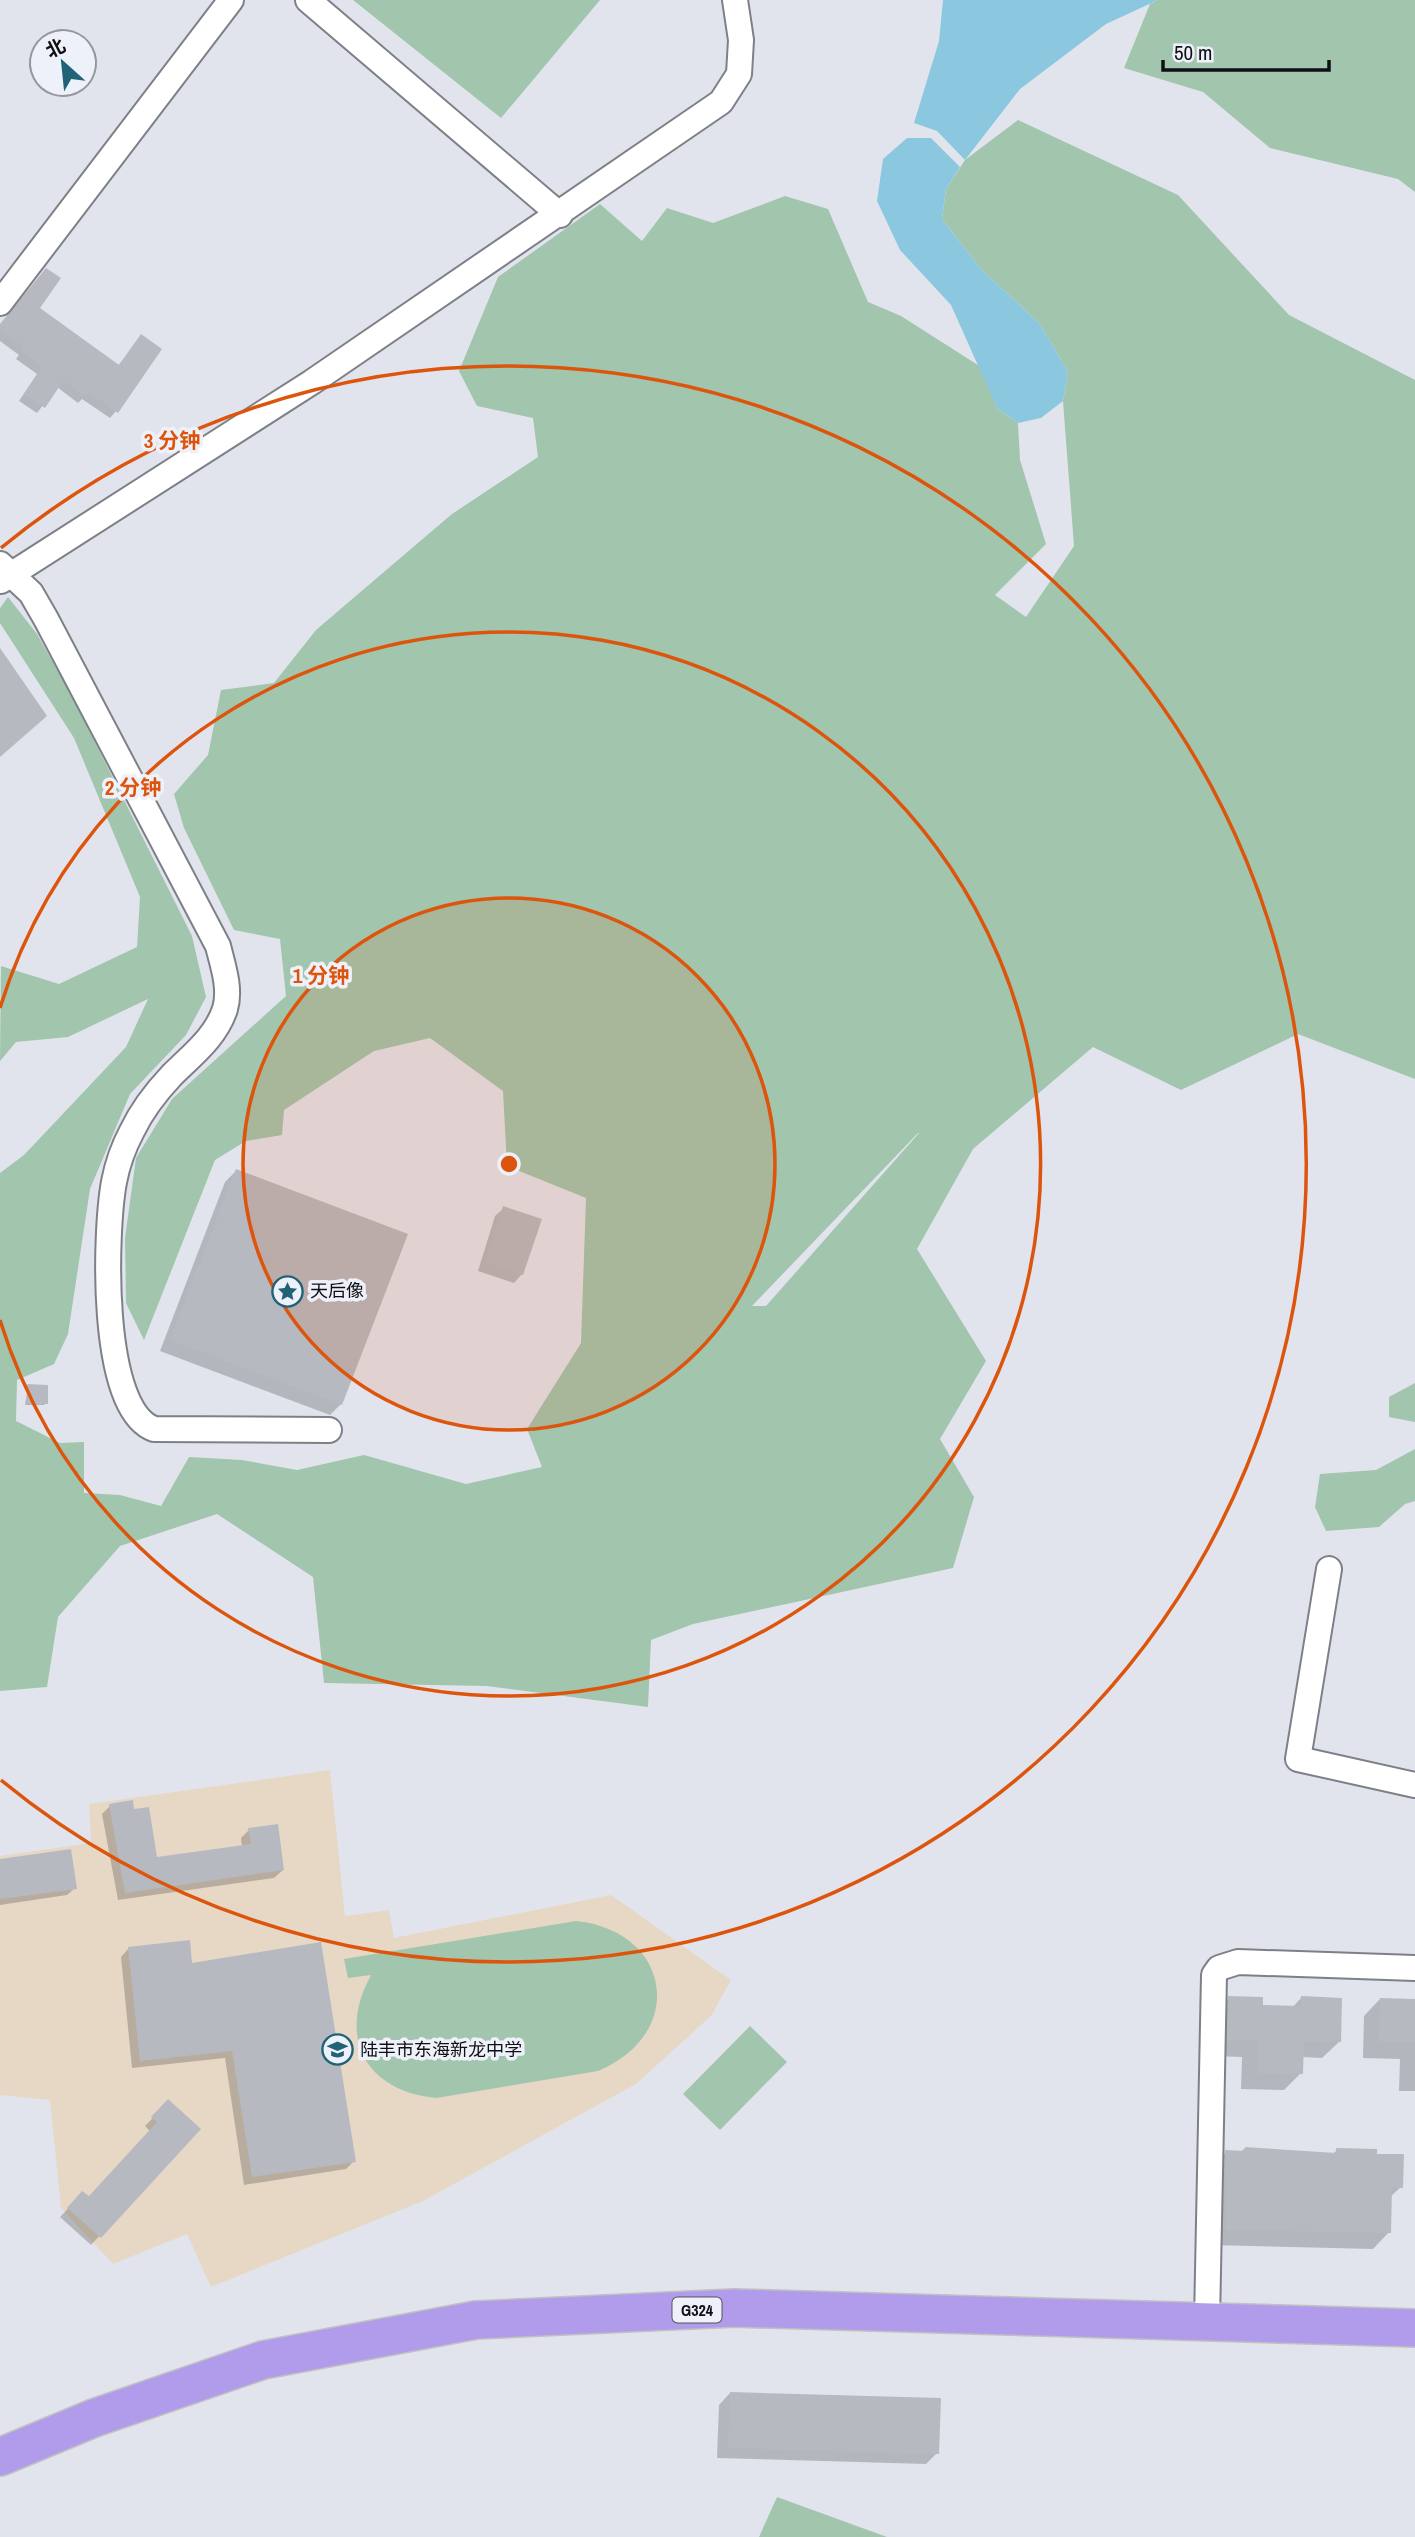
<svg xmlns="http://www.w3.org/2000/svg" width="1415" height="2537" font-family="'Archivo Narrow','Noto Sans SC',sans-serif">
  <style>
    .education { fill: #e7d8c6 }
    .green { fill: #a1c5ad; fill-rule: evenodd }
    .water { fill: #8bc8e0 }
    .shadow { fill: #0003 }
    .building { fill: #b7b9c1 }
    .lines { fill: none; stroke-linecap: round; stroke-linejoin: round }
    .minor-casing { stroke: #7e8088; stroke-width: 28 }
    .highway-casing { stroke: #c1c1c2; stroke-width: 40 }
    .minor { stroke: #fff; stroke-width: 24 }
    .highway { stroke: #b19ceb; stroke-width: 37 }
    .ring { fill: none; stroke: #dd550c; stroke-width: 3.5 }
    .labels { text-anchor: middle; stroke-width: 7; stroke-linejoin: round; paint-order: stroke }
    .shield { fill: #eff1fa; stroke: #525458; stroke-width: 2 }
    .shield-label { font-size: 16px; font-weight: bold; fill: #0f1013 }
    .poi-label { font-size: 18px; fill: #0f1013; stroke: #eff1fa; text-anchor: start }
    .centre { fill: #dd550c; stroke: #eff1fa; stroke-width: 3.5 }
    .ring-label { font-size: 21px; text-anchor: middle; font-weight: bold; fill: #dd550c; stroke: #eff1fa; stroke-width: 7; stroke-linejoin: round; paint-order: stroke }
  </style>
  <rect width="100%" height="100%" fill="#e2e4ed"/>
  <!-- education -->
  <polygon class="education" points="330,1770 345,1916 389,1910 394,1938 611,1895 731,1980 711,2016 636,2084 423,2201 211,2287 187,2234 113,2264 61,2208 50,2100 0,2095 0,1856 91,1843 89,1804"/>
  <!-- green -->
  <g class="green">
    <polygon points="353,0 600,0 501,118"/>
    <polygon points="1158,0 1415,0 1415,192 1398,179 1270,148 1203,92 1124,68 1150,4"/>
    <path d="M1018,120L1178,195L1289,315L1415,380V1079L1298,1034L1181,1090L1093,1047L973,1149L917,1249L986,1361L940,1439L974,1497L953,1568L693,1624L651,1640L648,1707L487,1686L324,1683L313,1577L217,1514L120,1546L58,1617L47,1687L0,1691V1173L24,1155L126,1047L148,999L68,1037L16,1042L0,1061L1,966L59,984L137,947L140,897L74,738L0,623V608L8,597L37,634L73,698L192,936L206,997L186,1035L130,1094L90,1189L68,1334L54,1364L17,1380L16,1421L60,1443L84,1442V1493L120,1495L161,1506L189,1457L242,1460L297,1470L364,1455L466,1484L542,1467L527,1429L581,1343L586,1198L507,1166L503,1091L430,1038L374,1051L284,1110L282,1135L246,1141L215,1160L144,1340L126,1303L125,1238L136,1158L172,1099L286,996L280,939L234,930L184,828L174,794L208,755L221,690L274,683L316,630L371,583L452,514L538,457L533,418L477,406L459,371L498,277L600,204L642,241L667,208L713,223L785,196L828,209L868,302L901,316L981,367L997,408L1018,423L1020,460L1046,544L995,595L1026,617L1074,546L1063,401L1068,372L1040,324L980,268L942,219L946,189L965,160ZM919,1133L766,1306H752L918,1133Z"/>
    <polygon points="1415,1383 1415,1422 1389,1417 1389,1397"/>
    <polygon points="1415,1449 1415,1501 1405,1504 1379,1527 1326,1531 1315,1507 1320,1474 1376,1470"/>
    <path d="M576,1921C672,1931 687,2034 598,2071L436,2098C365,2091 337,2037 371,1975L348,1978L344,1959Z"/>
    <polygon points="750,2026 787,2062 720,2130 683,2094"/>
    <polygon points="777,2497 887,2537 759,2537"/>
  </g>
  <!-- water -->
  <g class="water">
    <polygon points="943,0 1158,0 1106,24 1020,89 965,160 937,131 914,123 939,41"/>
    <polygon points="907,138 931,138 960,167 946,189 942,219 980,268 1040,324 1068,372 1063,401 1041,418 1018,423 997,408 951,305 900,250 877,201 883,159"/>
  </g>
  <!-- shadow -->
  <g class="shadow">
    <polygon points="38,309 118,366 141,336 116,411 110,418 82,399 78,403 57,387 37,413 19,401 37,374 16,359 19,355 0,341 0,326"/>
    <polygon points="236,1171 341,1404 330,1415 160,1351 225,1182"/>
    <polygon points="504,1208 522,1274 514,1283 478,1271 495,1216"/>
    <polygon points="28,1386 46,1403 44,1405 25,1405"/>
    <polygon points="110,1806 133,1811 155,1859 242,1847 241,1838 249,1830 283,1870 274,1878 118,1900 102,1814"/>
    <polygon points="0,1860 75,1888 67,1895 0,1905"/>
    <polygon points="129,1948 191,1965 354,2161 346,2169 244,2185 225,2058 132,2068 121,1957"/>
    <polygon points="1229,1998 1261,2007 1292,2008 1301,1998 1339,2042 1322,2058 1302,2057 1301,2073 1284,2090 1241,2089 1242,2057 1212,2056 1213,2014"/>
    <polygon points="1380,1999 1415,2000 1415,2091 1399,2091 1400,2059 1363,2058 1364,2016"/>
    <polygon points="168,2102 198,2129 91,2245 60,2217 83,2193 89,2199 150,2131 145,2126"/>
    <polygon points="1245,2148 1333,2154 1337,2150 1375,2155 1401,2187 1390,2197 1389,2232 1373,2249 1210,2245 1209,2169 1226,2152 1241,2152"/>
    <polygon points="730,2393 937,2453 926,2464 717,2458 719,2405"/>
  </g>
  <!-- building -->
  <g class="building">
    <polygon points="46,268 61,278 40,308 119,365 141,334 162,349 118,413 89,393 86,397 63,381 45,408 24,394 42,367 21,351 24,347 0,331 0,324"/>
    <polygon points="0,648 47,716 0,757"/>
    <polygon points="236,1169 408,1234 342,1405 170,1340"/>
    <polygon points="503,1206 542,1219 523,1275 485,1263"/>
    <polygon points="27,1384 48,1385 48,1404 27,1404"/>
    <polygon points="133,1800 134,1809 149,1807 157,1857 251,1844 248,1828 278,1824 284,1870 125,1893 109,1804"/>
    <polygon points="71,1849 77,1889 0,1899 0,1859"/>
    <polygon points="190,1940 192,1963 321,1942 356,2162 252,2177 232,2051 140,2061 128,1947"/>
    <polygon points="1228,1996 1263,1997 1263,2005 1300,2006 1301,1996 1342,1998 1341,2042 1304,2041 1303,2074 1257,2073 1258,2041 1228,2040"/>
    <polygon points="1380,1998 1415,1999 1415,2043 1379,2042"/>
    <polygon points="168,2099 201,2129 101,2238 67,2208 82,2191 89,2196 157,2122 151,2117"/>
    <polygon points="1245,2147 1336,2153 1336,2148 1377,2149 1377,2154 1404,2154 1403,2188 1392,2187 1391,2233 1226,2230 1225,2150 1245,2151"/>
    <polygon points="730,2392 941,2398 939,2454 728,2448"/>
  </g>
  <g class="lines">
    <defs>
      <g id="minor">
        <polyline points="308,0 560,215"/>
        <polyline points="0,303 231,0"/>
        <path d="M0,564L31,593L46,619L218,946C223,966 231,989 225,1009C216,1037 192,1055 172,1075C156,1092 142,1110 132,1131C124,1146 117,1166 114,1182C105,1231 99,1409 154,1429L329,1430"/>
        <polyline points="1,581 312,382 721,102 739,74 741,40 735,0"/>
        <polyline points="1329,1569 1298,1759 1415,1785"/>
        <polyline points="1207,2321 1214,1975 1219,1968 1238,1962 1415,1968"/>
      </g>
      <polyline id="highway" points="0,2457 94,2418 263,2360 476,2320 734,2308 1415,2328"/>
    </defs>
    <!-- minor casing -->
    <use href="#minor" class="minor-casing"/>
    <!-- highway casing -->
    <use href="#highway" class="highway-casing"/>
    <!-- minor -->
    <use href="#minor" class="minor"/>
    <!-- highway -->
    <use href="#highway" class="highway"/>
  </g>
  <!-- distance rings -->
  <circle cx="509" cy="1164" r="266" fill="#dd550c" fill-opacity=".12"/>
  <g class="ring">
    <circle cx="509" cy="1164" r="266"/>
    <path d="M0 1008A532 532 0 1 1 0 1320"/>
    <path d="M1 548A798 798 0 1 1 1 1780"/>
  </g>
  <!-- icons -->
  <defs>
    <symbol id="sight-ring" viewBox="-11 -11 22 22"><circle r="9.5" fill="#eff1fa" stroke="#216376" stroke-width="1.5"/><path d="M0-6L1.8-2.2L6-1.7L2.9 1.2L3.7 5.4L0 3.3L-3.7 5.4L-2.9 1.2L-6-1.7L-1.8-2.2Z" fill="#216376"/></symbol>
    <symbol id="school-ring" viewBox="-11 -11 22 22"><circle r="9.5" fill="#eff1fa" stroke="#216376" stroke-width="1.5"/><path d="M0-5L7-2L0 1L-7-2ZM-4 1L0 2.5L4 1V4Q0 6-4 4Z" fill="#216376"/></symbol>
  </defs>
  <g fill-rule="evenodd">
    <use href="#sight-ring" x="270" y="1274" width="35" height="35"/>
    <use href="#school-ring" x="320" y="2032" width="35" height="35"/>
  </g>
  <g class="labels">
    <!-- shield labels -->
    <rect class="shield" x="672.5" y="2297.5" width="49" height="25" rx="5"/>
    <g class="shield-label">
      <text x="697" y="2316">G324</text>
    </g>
    <!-- poi labels -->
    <g class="poi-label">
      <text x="310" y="1297">天后像</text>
      <text x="360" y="2056">陆丰市东海新龙中学</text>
    </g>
  </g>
  <circle cx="509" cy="1164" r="10" class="centre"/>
  <g class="ring-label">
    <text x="172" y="448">3 分钟</text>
    <text x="133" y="795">2 分钟</text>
    <text x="321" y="983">1 分钟</text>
  </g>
  <!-- north arrow -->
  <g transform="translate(63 63) rotate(333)"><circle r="33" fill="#eff1fa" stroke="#95979e" stroke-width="2"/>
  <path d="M0-5L12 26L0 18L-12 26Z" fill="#216376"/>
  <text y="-10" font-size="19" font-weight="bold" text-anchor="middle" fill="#0f1013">北</text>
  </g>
  <!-- scale -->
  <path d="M1163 60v10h166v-10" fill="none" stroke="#0f1013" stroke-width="3.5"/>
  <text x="1174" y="60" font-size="21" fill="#0f1013" stroke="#eff1fa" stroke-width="5" paint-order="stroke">50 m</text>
</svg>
